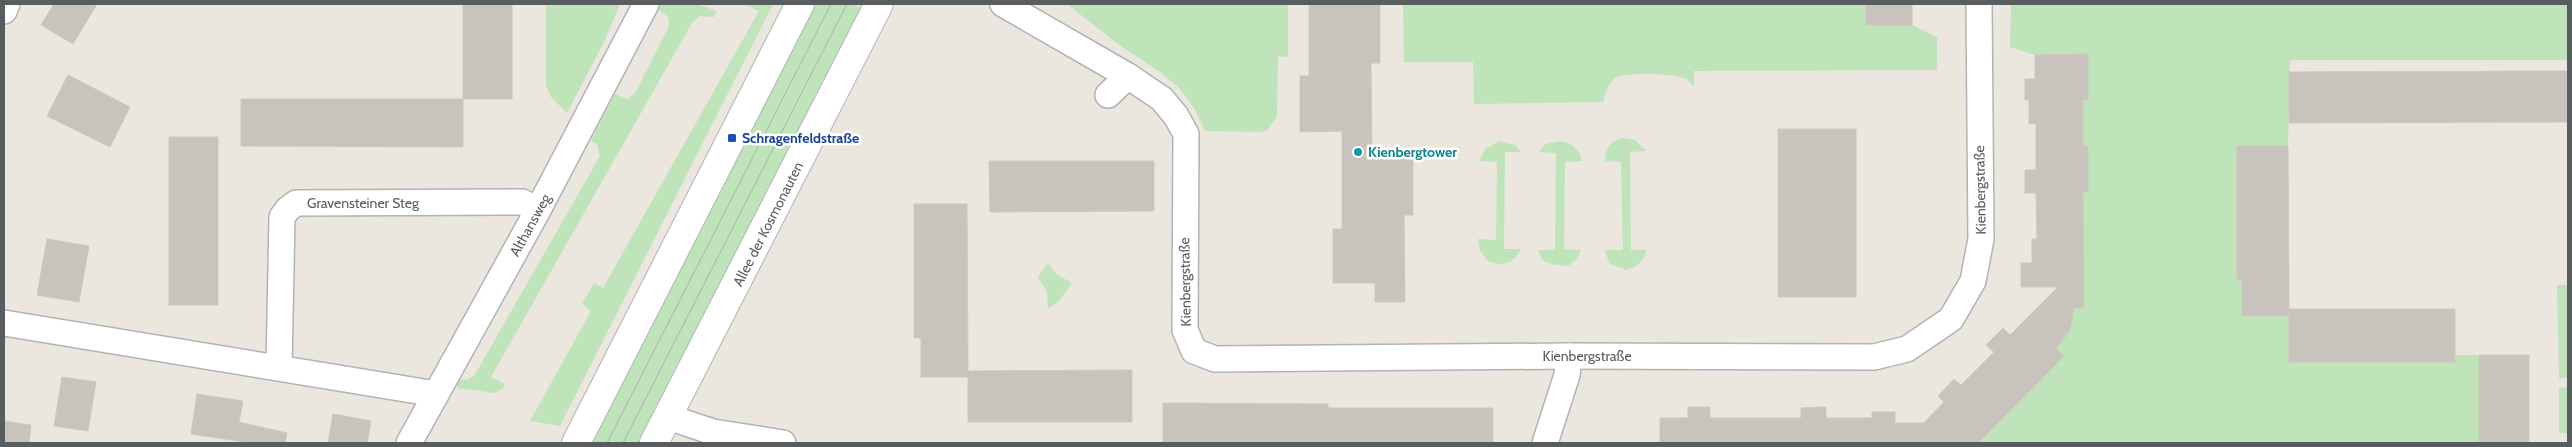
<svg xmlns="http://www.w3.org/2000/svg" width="2572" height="447" font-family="Cabin,sans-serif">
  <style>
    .green { fill: #c0e4ba }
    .building { fill: #c9c3bd; stroke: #d0c7bd }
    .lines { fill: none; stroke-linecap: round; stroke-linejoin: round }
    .minor-casing { stroke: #b0b3b7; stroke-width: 28 }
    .secondary-casing { stroke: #afb4b7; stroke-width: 30 }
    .minor { stroke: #fff; stroke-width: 25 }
    .secondary { stroke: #fff; stroke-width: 28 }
    .tram { stroke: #aeafb0; stroke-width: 1 }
    .transit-dot { fill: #1a4fb4; stroke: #fff; stroke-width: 2 }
    .culture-dot { fill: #0f9aa8; stroke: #fff; stroke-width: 2 }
    .labels { text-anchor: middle; stroke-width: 5; stroke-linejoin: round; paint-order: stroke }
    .transit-label { font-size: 14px; font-weight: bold; fill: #164399; stroke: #fff; text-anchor: start }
    .culture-label { font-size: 14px; font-weight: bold; fill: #0d838f; stroke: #fff; text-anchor: start }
    .street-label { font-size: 14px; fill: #585d60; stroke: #fff }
  </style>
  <rect width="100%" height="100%" fill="#ebe6de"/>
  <!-- green -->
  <g class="green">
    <polygon points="546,4 620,4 604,42 567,113 551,97 546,85"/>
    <polygon points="658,4 696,4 717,11 714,17 700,16 692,23 491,377 505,384 503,389 494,393 458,388 455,378 467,380 474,376 600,156 597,144 591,141 615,94 627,99 635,93 669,26 668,17 658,9"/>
    <polygon points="743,4 773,4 560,426 530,421 591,311 582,304 594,283 603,288 759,11"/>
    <polygon points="814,4 853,4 863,9 642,443 590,443"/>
    <path d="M1067,4H1288V57L1278,56L1277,117L1267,130L1260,132L1205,131C1184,80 1160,74 1118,44C1101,31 1084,17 1067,4Z"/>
    <path d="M1403,4H1866L1867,25H1912L1937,37V70L1694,71V87C1692,85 1689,81 1686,79C1675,73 1626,72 1615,78C1608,84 1605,94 1603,102L1474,104L1473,62H1404Z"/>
    <polygon points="2011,4 2568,4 2568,60 2290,60 2288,146 2237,146 2237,279 2242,279 2242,316 2289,316 2289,362 2455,362 2455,355 2479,355 2479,443 1978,443 2064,356 2056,349 2074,308 2084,308 2083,192 2088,192 2088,146 2083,146 2083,100 2087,54 2035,55 2010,47"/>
    <path d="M1622,138L1635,140L1646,151L1630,152L1631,250H1646C1644,262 1637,267 1626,270L1609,263L1605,250H1623L1621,162L1605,161C1605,148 1610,142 1622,138Z"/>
    <path d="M1499,141L1515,145L1521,152H1505L1504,249H1520V251C1512,264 1502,267 1488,261L1480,251L1478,239L1496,240L1497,162L1479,161L1485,149Z"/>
    <path d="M1560,141C1573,143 1579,149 1582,161L1565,162L1564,249L1581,250L1577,259L1568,266C1554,264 1542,266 1538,250H1555L1556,153L1539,152L1545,144Z"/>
    <polygon points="1048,263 1056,274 1072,283 1059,301 1048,309 1047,292 1038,277"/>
    <polygon points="2557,285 2568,285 2568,378 2559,378"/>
    <polygon points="2568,387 2568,433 2559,433 2559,388"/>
  </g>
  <!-- building -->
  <g class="building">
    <polygon points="54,4 97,4 73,44 41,25"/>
    <rect x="463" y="4" width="49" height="95"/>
    <polygon points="1309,4 1380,4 1380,63 1371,63 1372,158 1413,158 1413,215 1404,215 1405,302 1375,302 1375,283 1333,283 1333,229 1342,229 1342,131 1300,132 1300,76 1309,76"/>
    <rect x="1866" y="4" width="46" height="21"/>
    <polygon points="2088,54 2088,100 2083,100 2083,146 2088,146 2088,192 2083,192 2084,308 2074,308 2070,330 2056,349 2064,356 1978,443 1660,443 1660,418 1688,418 1688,407 1710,407 1710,418 1801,418 1801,408 1826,407 1826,418 1872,418 1872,412 1895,412 1895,423 1924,423 1944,402 1938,396 1954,379 1961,385 1994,352 1986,345 2003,328 2010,335 2058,287 2021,287 2021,263 2032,263 2032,239 2037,239 2036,193 2025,193 2025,170 2036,170 2036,124 2029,124 2029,100 2025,100 2025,79 2035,79 2035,55"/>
    <polygon points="2568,71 2568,122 2289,123 2289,72"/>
    <polygon points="68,75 130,107 110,147 47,116"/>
    <polygon points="241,99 463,99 463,147 241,146"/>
    <rect x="1778" y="129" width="78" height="168"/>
    <rect x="169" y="137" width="49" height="168"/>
    <polygon points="2237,146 2288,146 2289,309 2455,309 2455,362 2289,362 2289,316 2242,316 2242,279 2237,279"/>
    <polygon points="989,161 1154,161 1154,211 990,212"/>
    <polygon points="914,204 967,204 968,371 1132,370 1132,422 968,422 968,377 921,377 921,338 914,338"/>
    <polygon points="47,239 89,246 79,302 37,295"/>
    <rect x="2479" y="355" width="50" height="88"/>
    <polygon points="62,377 96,382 88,431 54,426"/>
    <polygon points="197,394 243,401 239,422 287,433 285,443 252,443 191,434"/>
    <polygon points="1163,403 1328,404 1328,408 1493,408 1493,443 1163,443"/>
    <polygon points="333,414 371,421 367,443 328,443"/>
    <polygon points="4,421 31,425 29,443 4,443"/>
  </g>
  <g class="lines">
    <defs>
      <g id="minor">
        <polyline points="1003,4 1128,76 1162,99 1176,116 1186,134 1185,330 1194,351 1215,359 1569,356 1874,357 1907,349 1951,319 1973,281 1981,239 1979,4"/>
        <polyline points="4,11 7,4"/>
        <polyline points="1108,95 1128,76"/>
        <polyline points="4,323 436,394"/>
        <polyline points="279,367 282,217 288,209 296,203 522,202 538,210"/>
        <polyline points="668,417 713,432 783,443"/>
        <polyline points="409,443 538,210 646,4"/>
        <polyline points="1545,443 1567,375 1569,356"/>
      </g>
      <g id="secondary">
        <polyline points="576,443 800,4"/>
        <polyline points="654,443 879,4"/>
      </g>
    </defs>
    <!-- minor casing -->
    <use href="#minor" class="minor-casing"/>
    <!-- secondary casing -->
    <use href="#secondary" class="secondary-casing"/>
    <!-- minor -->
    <use href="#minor" class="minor"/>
    <!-- secondary -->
    <use href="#secondary" class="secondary"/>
    <!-- tram -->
    <g class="tram">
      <polyline points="607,443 831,4"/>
      <polyline points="623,443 847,4"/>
    </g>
  </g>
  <!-- markers -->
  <rect class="transit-dot" x="727" y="133" width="10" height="10" rx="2.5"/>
  <circle class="culture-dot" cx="1358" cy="152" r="5"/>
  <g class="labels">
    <!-- transit labels -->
    <g class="transit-label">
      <text x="742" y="143">Schragenfeldstraße</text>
    </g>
    <!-- culture labels -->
    <g class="culture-label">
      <text x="1368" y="157">Kienbergtower</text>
    </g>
    <!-- street labels -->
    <g class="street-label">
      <text transform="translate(1980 190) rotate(-91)" y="5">Kienbergstraße</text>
      <text x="363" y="208">Gravensteiner Steg</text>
      <text transform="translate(768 224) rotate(-63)" y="5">Allee der Kosmonauten</text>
      <text transform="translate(530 225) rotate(-61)" y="5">Althansweg</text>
      <text transform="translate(1185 282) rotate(-91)" y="5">Kienbergstraße</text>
      <text x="1587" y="361">Kienbergstraße</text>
    </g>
  </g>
  <!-- border -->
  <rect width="2572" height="447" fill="none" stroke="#585d60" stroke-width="10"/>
</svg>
